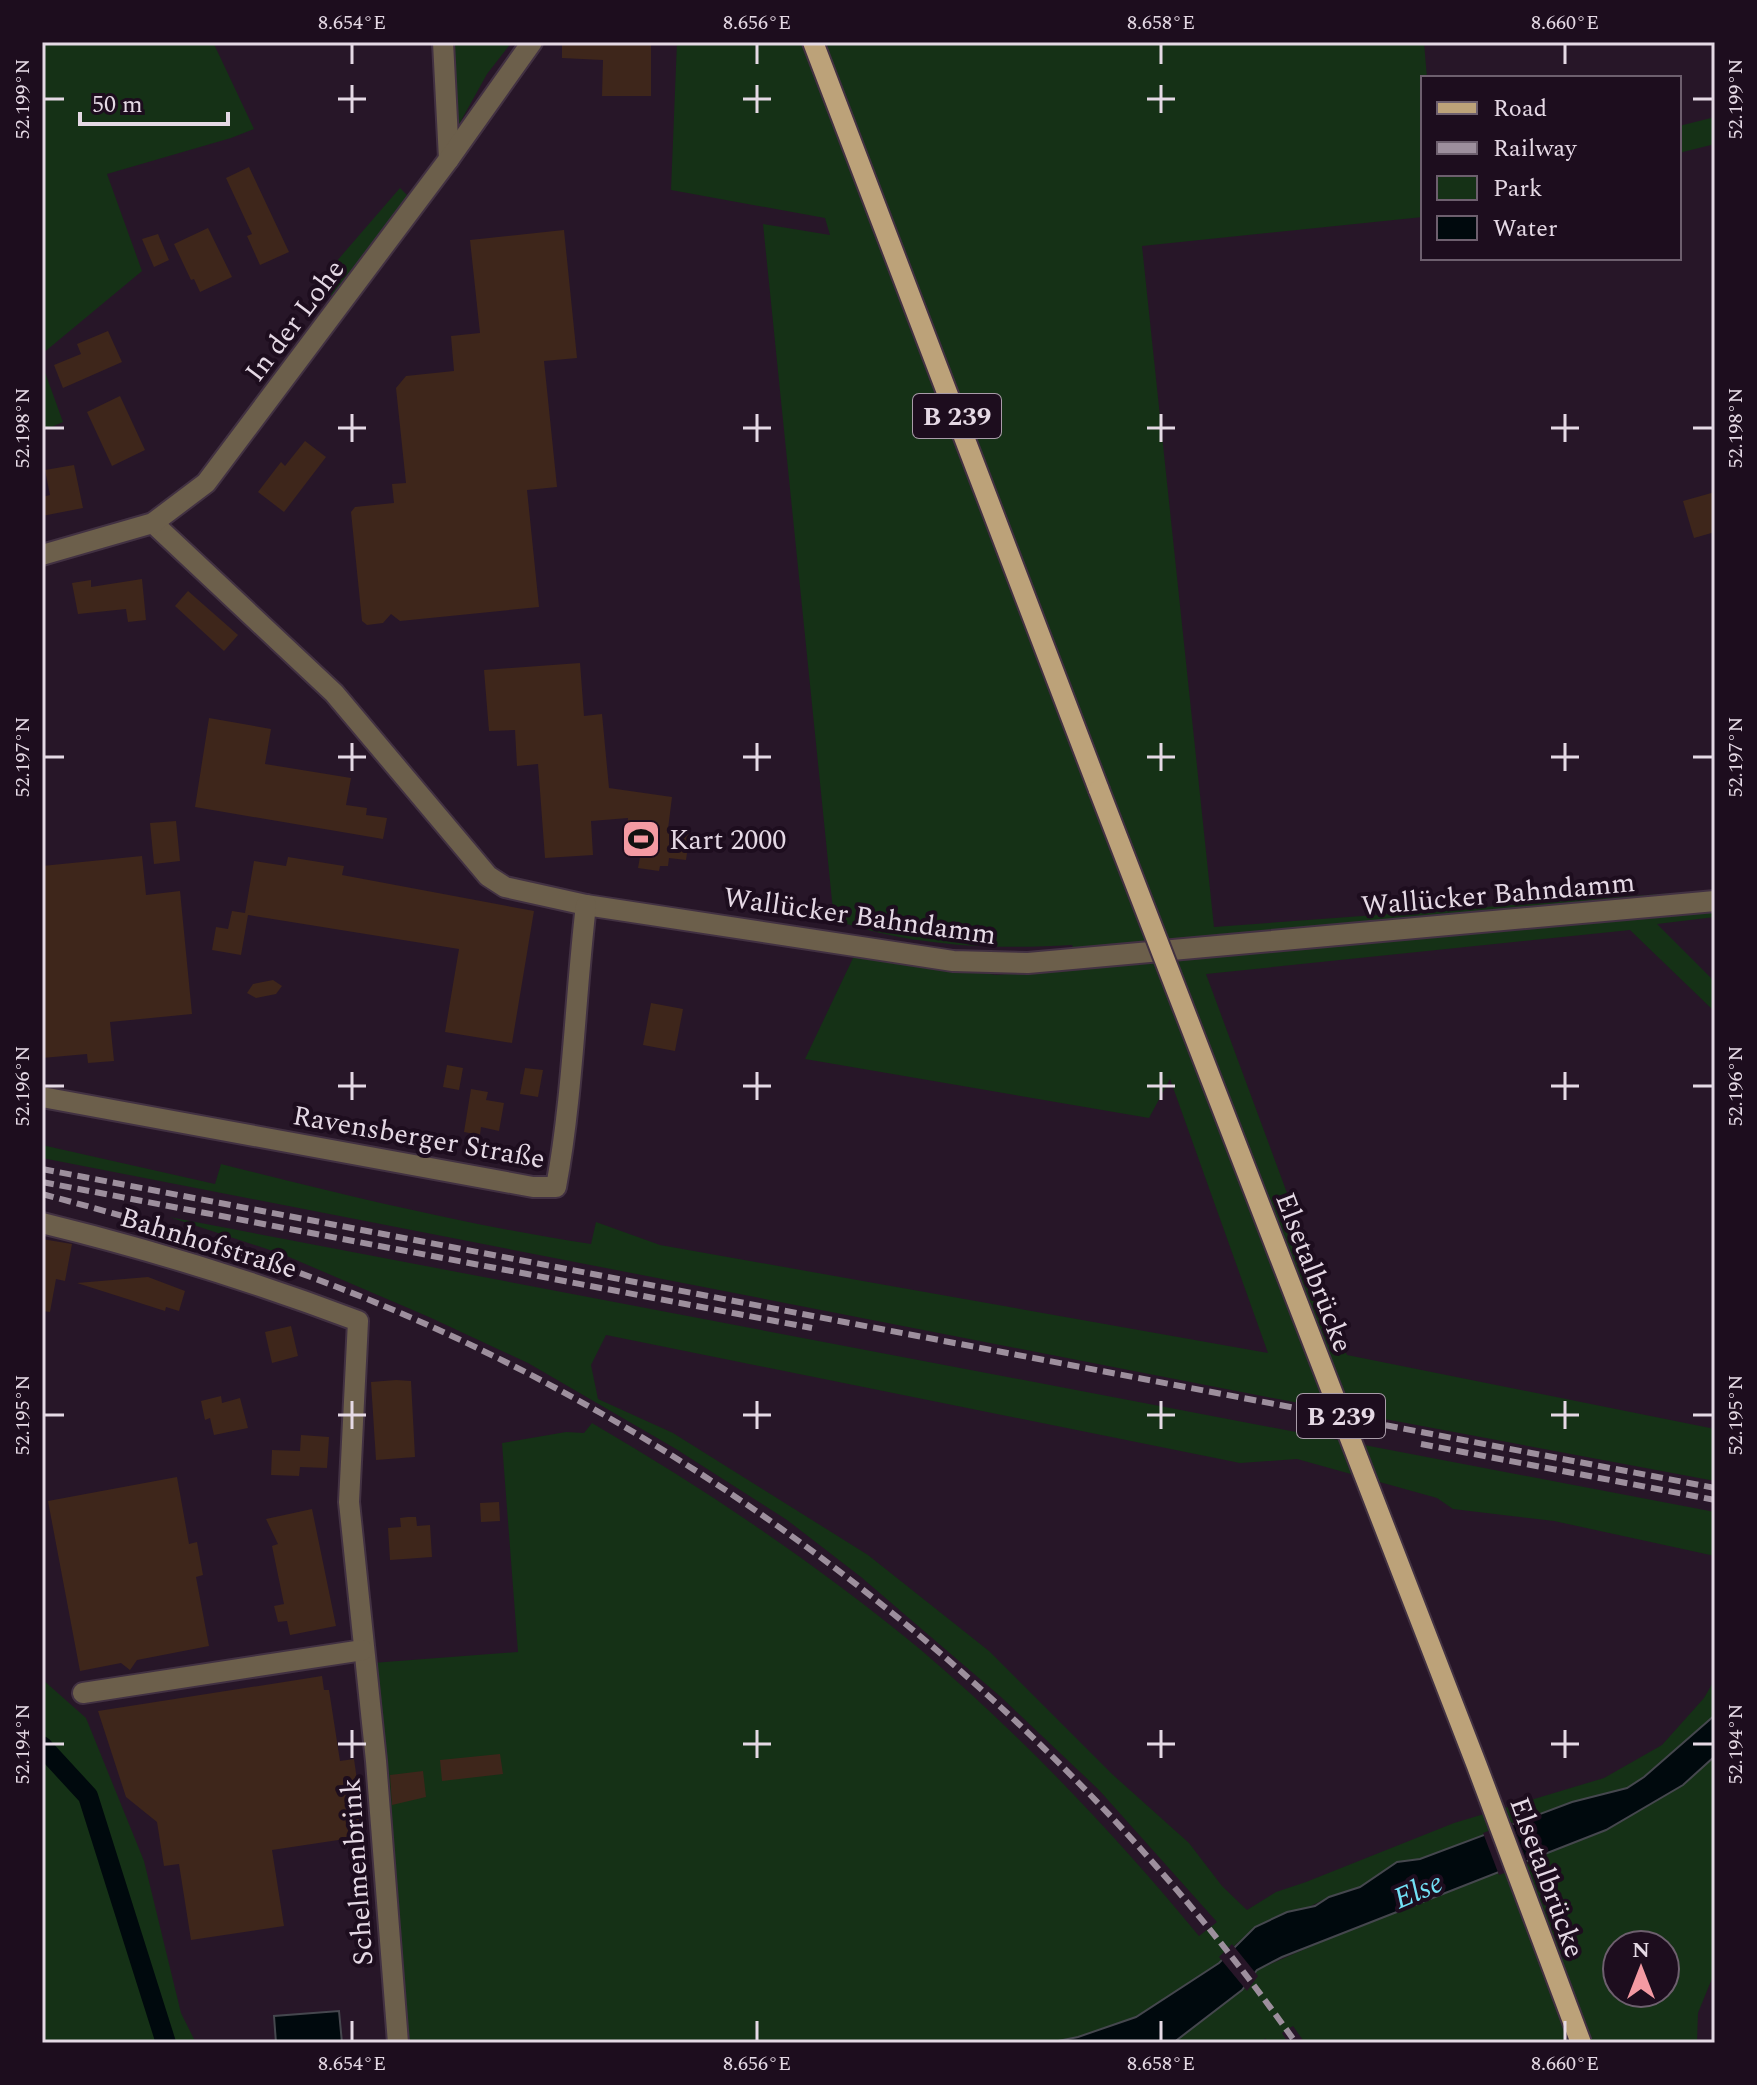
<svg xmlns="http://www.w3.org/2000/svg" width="1757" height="2085" font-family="Spectral,serif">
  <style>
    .green { fill: #153116; fill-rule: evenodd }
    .water { fill: #00090d; stroke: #45474e; stroke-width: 2 }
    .pier { fill: #271628 }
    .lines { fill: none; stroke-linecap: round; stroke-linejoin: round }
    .canal { stroke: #00090d; stroke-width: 20 }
    .building { fill: #3e261b }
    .street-casing { stroke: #423142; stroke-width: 24 }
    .primary-casing { stroke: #423142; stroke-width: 24 }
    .street { stroke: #6c5f4b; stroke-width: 20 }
    .primary { stroke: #bca279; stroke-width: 20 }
    .rail { stroke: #9d8f9d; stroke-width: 6; stroke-dasharray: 12 6; stroke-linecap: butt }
    .primary-bridge-casing { stroke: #423142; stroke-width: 24; stroke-linecap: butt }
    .primary-bridge { stroke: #bca279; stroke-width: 20 }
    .ticks { fill: none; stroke: #e5d9e5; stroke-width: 3 }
    .labels { text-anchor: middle; stroke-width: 8; stroke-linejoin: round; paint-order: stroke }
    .shield { fill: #1d0d1e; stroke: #a99ca9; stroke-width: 2 }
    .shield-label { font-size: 26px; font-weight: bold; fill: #e5d9e5 }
    .street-label { font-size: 28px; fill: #e5d9e5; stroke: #1d0d1e }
    .poi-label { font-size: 28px; fill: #e5d9e5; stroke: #1d0d1e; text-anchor: start }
    .water-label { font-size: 30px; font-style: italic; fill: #72e1f6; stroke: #1d0d1e }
    .neatline { fill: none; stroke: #e5d9e5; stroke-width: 3 }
    .ticks-label { font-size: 20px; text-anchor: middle; fill: #e5d9e5 }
  </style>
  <rect width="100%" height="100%" fill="#271628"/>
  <!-- green -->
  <g class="green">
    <polygon points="42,42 213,42 254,129 231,138 107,174 142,271 42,354"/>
    <polygon points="454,42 512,42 487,74 457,128"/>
    <path d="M677,42H1424L1427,78H1423V217L1142,246L1214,927L1715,890V917L1657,924L1715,982V1012L1630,930L1206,974L1347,1355L1715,1429V1481L1262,1396L42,1158V1145L215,1184L221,1164C344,1195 466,1225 591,1244L596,1222L660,1245L1268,1353L1170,1079L1149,1118L805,1059L854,956L997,975L1080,966L1072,945C991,950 911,946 834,920L763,224L830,235L825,218L671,190Z"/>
    <polygon points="1715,117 1715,144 1679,153 1679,126"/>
    <polygon points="400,188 407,195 405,203 333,299 323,277"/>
    <polygon points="42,364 63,422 42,431"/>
    <path d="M169,1217L1715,1512V1556L1554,1521L1453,1509L1437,1498L1297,1459L1240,1463L606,1335L591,1365L598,1399L673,1433L868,1555L989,1651L1112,1774L1189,1843L1222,1886L1247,1910L1276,1892L1306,1882L1454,1823L1604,1778L1662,1745L1704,1698L1715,1679V1715L1644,1777L1627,1788L1572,1802L1420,1859L1397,1862L1360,1887L1329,1897L1237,1943L1219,1963L1136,2017L1074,2038L1050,2043H406L372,1663L518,1652L502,1443L566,1432L584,1433L592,1423C707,1490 818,1565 921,1650C1022,1736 1115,1834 1199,1936L1217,1922L1099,1790L1001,1697L861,1577L787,1520L676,1449L528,1363L429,1317L282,1254Z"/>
    <polygon points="42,1679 86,1718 144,1861 181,2013 196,2043 42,2043"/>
    <path d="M1715,1756V1971L1698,2013L1697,2043H1305L1293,2026L1282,2033L1288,2043H1268L1265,2038L1263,2043H1173L1242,1990L1257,1970L1369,1921L1607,1830L1683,1785ZM1617,1945H1665V1993H1617Z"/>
  </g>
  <!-- water -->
  <g class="water">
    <polygon points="1715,1715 1715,1756 1683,1785 1606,1830 1282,1957 1257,1970 1242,1990 1173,2043 1048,2043 1078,2037 1136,2017 1219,1963 1255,1927 1287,1912 1315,1906 1329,1897 1360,1887 1397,1862 1420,1859 1572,1802 1627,1788 1644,1777"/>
    <polygon points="339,2011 342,2043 276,2043 274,2016"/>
  </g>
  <!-- pier -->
  <g class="pier">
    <polygon points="1512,1822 1528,1864 1499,1875 1483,1833"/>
    <polygon points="1232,1944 1258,1976 1247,1991 1219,1957"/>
  </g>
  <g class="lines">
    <!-- canal -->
    <polyline class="canal" points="42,1746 88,1796 166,2043"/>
  </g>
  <!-- building -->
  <g class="building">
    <polygon points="562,42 651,42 651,96 602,96 603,60 562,58"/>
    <polygon points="249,167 289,252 260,265 247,236 252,234 226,178"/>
    <polygon points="208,228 232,277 200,292 194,279 191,280 174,244"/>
    <polygon points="564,230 577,358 544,361 557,487 527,490 539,607 400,621 391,614 383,623 367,625 362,621 351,512 355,507 394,503 392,484 406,483 396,388 406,376 454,371 451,336 480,333 470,240"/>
    <polygon points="158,234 169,260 154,267 142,239"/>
    <polygon points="108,331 122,362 63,388 54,365 81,354 77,344"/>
    <polygon points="120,396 145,450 112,466 87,412"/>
    <polygon points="305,441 326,457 284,512 258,492 281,462 285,466"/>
    <polygon points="74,465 83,508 42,516 42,497 50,495 45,470"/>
    <polygon points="1715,492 1715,532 1694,538 1683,501"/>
    <polygon points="142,579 146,620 128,622 126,609 78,614 72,583 91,580 91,587"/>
    <polygon points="188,591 238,635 224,651 175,606"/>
    <polygon points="580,663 584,716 602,714 609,788 672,797 668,829 690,832 686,860 669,858 668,866 660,866 659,871 638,868 640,857 624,855 628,818 591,821 593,855 545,858 538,764 517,766 515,730 489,731 484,670"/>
    <polygon points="209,718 271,729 265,764 351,778 346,805 367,808 366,815 387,818 383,839 195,807"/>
    <polygon points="176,821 180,861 154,864 150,823"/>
    <polygon points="142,856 146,895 180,891 192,1014 110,1022 114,1061 88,1063 87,1054 42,1058 42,866"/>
    <polygon points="288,857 344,866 342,875 534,911 512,1043 445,1032 459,949 248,915 241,955 212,950 216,927 228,929 232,911 245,913 254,861 286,866"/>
    <polygon points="273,980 282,986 276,994 256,998 247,993 253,984"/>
    <polygon points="651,1003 683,1009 675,1051 643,1045"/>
    <polygon points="447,1065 463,1068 459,1090 443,1087"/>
    <polygon points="525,1068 543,1070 538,1097 520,1094"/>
    <polygon points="471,1089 488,1092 486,1100 504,1103 499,1131 481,1127 480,1135 464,1132"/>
    <polygon points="42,1239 72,1244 65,1281 56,1279 50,1312 42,1311"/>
    <polygon points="148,1277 185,1291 179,1311 166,1307 165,1311 77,1283"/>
    <polygon points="291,1326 298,1356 272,1363 265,1332"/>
    <polygon points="396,1380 411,1381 415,1457 376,1460 371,1382"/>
    <polygon points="221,1396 222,1403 240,1398 248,1428 214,1435 210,1418 205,1420 201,1401"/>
    <polygon points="301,1435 329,1437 327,1468 300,1467 299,1476 271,1475 272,1450 300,1451"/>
    <polygon points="177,1477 189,1544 197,1542 203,1575 196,1577 209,1646 137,1660 130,1670 121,1663 80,1671 48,1501"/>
    <polygon points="499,1502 500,1521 481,1522 480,1503"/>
    <polygon points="312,1509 336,1626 290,1635 287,1621 278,1622 274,1606 284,1604 272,1546 278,1544 266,1519"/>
    <polygon points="408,1517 416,1517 417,1526 430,1525 432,1557 390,1560 388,1528 401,1527 400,1518"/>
    <polygon points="322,1676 324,1690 329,1690 340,1761 354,1759 365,1836 272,1850 284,1926 191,1940 179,1864 164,1866 157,1822 126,1797 98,1711"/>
    <polygon points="500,1754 503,1774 442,1781 440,1760"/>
    <polygon points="423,1771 426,1797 392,1805 390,1775"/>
  </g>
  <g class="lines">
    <defs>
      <g id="street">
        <polyline points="443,42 449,159"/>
        <polyline points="153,523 334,693 488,876 505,887 586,905 953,961 1028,963 1715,901"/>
        <polyline points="42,555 153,523 206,483 449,159 532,42"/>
        <path d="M42,1097L533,1187H556C573,1096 575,998 586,905"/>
        <path d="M42,1223C149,1249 255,1282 358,1321L349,1502L376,1761L398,2043"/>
        <polyline points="83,1693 363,1650"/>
      </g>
      <polyline id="primary" points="813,42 1099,790"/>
    </defs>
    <!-- street casing -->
    <use href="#street" class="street-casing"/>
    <!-- primary casing -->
    <use href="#primary" class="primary-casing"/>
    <!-- street -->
    <use href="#street" class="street"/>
    <!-- primary -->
    <use href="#primary" class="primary"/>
    <!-- rail -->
    <g class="rail">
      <polyline points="42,1169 1715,1488"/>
      <polyline points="42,1182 812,1328"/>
      <path d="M42,1194C152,1223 262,1256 367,1299C733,1448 1069,1721 1296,2043"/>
      <polyline points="1421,1444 1715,1500"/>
    </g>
    <defs>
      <polyline id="primary-bridge" points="1099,790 1477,1766 1581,2043"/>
    </defs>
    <!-- primary-bridge casing -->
    <use href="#primary-bridge" class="primary-bridge-casing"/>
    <!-- primary-bridge -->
    <use href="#primary-bridge" class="primary-bridge"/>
  </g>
  <!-- ticks -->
  <path class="ticks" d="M352,44V64M757,44V64M1161,44V64M1565,44V64M352,85V113M757,85V113M1161,85V113M44,99H64M338,99H366M743,99H771M1147,99H1175M1693,99H1713M352,414V442M757,414V442M1161,414V442M1565,414V442M44,428H64M338,428H366M743,428H771M1147,428H1175M1551,428H1579M1693,428H1713M352,743V771M757,743V771M1161,743V771M1565,743V771M44,757H64M338,757H366M743,757H771M1147,757H1175M1551,757H1579M1693,757H1713M352,1072V1100M757,1072V1100M1161,1072V1100M1565,1072V1100M44,1086H64M338,1086H366M743,1086H771M1147,1086H1175M1551,1086H1579M1693,1086H1713M352,1401V1429M757,1401V1429M1161,1401V1429M1565,1401V1429M44,1415H64M338,1415H366M743,1415H771M1147,1415H1175M1551,1415H1579M1693,1415H1713M352,1730V1758M757,1730V1758M1161,1730V1758M1565,1730V1758M44,1744H64M338,1744H366M743,1744H771M1147,1744H1175M1551,1744H1579M1693,1744H1713M352,2021V2041M757,2021V2041M1161,2021V2041M1565,2021V2041"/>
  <!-- icons -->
  <defs>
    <symbol id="stadium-square" viewBox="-11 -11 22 22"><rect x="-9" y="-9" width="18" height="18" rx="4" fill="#f49aa3" stroke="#1d0d1e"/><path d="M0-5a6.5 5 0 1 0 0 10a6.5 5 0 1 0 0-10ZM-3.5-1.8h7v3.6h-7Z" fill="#111"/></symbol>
  </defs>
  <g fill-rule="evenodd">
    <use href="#stadium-square" x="619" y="817" width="44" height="44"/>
  </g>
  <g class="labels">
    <!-- shield labels -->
    <g class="shield">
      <rect x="913" y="394" width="88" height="44" rx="6"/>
      <rect x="1297" y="1394" width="88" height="44" rx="6"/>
    </g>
    <g class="shield-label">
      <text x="957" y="425">B 239</text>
      <text x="1341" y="1425">B 239</text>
    </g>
    <!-- street labels -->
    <g class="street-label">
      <text transform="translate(294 320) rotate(-53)" y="10">In der Lohe</text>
      <text transform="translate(1498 893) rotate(-5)" y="10">Wallücker Bahndamm</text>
      <text transform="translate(860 915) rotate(8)" y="10">Wallücker Bahndamm</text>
      <text transform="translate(419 1136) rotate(10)" y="10">Ravensberger Straße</text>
      <text transform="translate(209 1242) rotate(17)" y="10">Bahnhofstraße</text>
      <text transform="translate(1315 1272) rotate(69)" y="10">Elsetalbrücke</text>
      <text transform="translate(356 1872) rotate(-94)" y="10">Schelmenbrink</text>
      <text transform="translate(1548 1877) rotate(70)" y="10">Elsetalbrücke</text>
    </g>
    <!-- poi labels -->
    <g class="poi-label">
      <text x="669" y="849">Kart 2000</text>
    </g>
    <!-- water labels -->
    <g class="water-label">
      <text transform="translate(1418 1890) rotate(-23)" y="10">Else</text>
    </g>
  </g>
  <!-- border -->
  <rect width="1757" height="2085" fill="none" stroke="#1d0d1e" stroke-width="88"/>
  <!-- legend -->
  <rect x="1421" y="76" width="260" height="184" fill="#1d0d1e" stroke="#6d5f6e" stroke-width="2"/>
  <rect x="1437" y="102" width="40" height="12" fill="#bca279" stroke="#6d5f6e" stroke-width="2"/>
  <text x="1493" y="116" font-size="24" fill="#e5d9e5">Road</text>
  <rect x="1437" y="142" width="40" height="12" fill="#9d8f9d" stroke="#6d5f6e" stroke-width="2"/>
  <text x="1493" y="156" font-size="24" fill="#e5d9e5">Railway</text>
  <rect x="1437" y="176" width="40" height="24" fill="#153116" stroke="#6d5f6e" stroke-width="2"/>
  <text x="1493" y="196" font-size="24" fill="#e5d9e5">Park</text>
  <rect x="1437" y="216" width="40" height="24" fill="#00090d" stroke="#6d5f6e" stroke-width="2"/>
  <text x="1493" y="236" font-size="24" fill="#e5d9e5">Water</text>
  <!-- north arrow -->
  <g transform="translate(1641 1969)"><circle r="38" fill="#1d0d1e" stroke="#6d5f6e" stroke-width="2"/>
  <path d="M0-6L14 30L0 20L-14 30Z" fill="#f49aa3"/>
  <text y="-12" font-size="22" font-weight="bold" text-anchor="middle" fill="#e5d9e5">N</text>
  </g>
  <!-- scale -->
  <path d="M80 112v12h148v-12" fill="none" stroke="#e5d9e5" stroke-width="4"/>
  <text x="92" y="112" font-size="24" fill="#e5d9e5" stroke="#1d0d1e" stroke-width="6" paint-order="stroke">50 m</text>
  <rect x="44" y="44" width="1669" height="1997" class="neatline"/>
  <g class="ticks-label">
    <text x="352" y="29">8.654°E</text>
    <text x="757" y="29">8.656°E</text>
    <text x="1161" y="29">8.658°E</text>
    <text x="1565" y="29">8.660°E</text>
    <text transform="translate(22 99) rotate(-90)" y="7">52.199°N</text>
    <text transform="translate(1735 99) rotate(-90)" y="7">52.199°N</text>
    <text transform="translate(22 428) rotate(-90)" y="7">52.198°N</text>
    <text transform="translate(1735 428) rotate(-90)" y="7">52.198°N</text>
    <text transform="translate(22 757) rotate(-90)" y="7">52.197°N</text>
    <text transform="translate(1735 757) rotate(-90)" y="7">52.197°N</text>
    <text transform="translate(22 1086) rotate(-90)" y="7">52.196°N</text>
    <text transform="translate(1735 1086) rotate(-90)" y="7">52.196°N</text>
    <text transform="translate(22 1415) rotate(-90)" y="7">52.195°N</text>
    <text transform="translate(1735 1415) rotate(-90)" y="7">52.195°N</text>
    <text transform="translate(22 1744) rotate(-90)" y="7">52.194°N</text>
    <text transform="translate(1735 1744) rotate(-90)" y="7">52.194°N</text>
    <text x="352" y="2070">8.654°E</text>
    <text x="757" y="2070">8.656°E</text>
    <text x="1161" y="2070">8.658°E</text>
    <text x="1565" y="2070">8.660°E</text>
  </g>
</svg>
